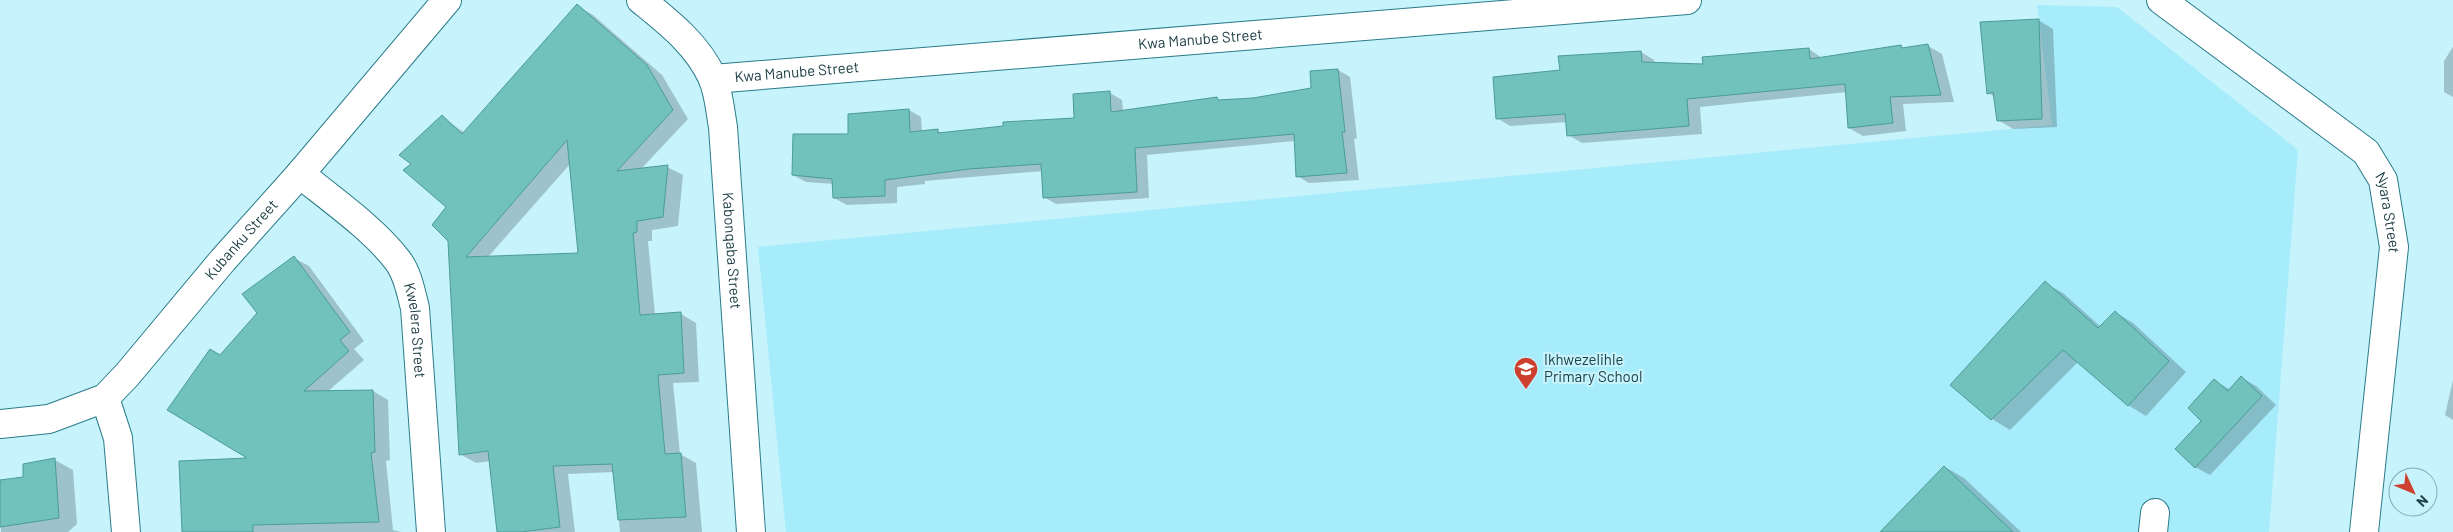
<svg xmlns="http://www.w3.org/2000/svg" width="2453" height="532" font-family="Barlow,sans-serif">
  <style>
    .built { fill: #a6ecfa }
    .shadow { fill: #0003; fill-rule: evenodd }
    .building { fill: #71c1bd; stroke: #4b9c98; fill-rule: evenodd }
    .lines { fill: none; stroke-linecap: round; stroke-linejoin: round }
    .minor-casing { stroke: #2a7c8a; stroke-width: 30 }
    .minor { stroke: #fff; stroke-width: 28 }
    .labels { text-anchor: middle; stroke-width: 4.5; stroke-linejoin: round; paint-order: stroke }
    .street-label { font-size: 15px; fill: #204147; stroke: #c6f3fc }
    .poi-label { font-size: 15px; fill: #204147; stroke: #c6f3fc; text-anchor: start }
  </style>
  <rect width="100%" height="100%" fill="#c6f3fc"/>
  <!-- built -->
  <polygon class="built" points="2037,5 2117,7 2298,150 2269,532 786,532 758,247 2052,125"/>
  <!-- shadow -->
  <g class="shadow">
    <path d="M577,6L593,15L662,75L688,119L641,169L667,167L683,175L678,226L652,230V241H648L655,315L681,314L696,323L699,382L673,383L680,454L696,463L702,532H620L614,472L568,474L575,532H498L491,461L476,463L460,454L448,207L413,164L442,117L465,133ZM571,163L579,254L488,257Z"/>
    <polygon points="2038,20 2053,29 2057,127 2013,129 1998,120 1995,97 1988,93"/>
    <polygon points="1901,46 1905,49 1928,46 1942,54 1954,102 1903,104 1906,131 1863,136 1849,128 1847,92 1700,107 1702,134 1582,143 1568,135 1567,122 1510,126 1497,118 1561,71 1641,52 1654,60 1655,64 1704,66 1809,49 1822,58"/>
    <polygon points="2453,47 2453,97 2444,92 2444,61"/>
    <polygon points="1338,70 1350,77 1357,138 1354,139 1359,180 1309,183 1297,176 1295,141 1147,155 1149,198 1056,204 1044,197 1043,171 925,181 925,184 897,187 897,203 847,205 834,198 834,184 806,182 793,175 850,135 909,110 921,117 922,132 938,131 943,134 1075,119 1110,93 1122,100 1123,112 1217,99 1220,101 1253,99 1312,89"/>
    <polygon points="294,258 309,266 364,341 354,349 364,360 327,392 373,391 388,400 390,460 386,461 393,530 401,532 184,532 252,459 220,356 259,313"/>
    <polygon points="2045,283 2063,293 2101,327 2115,312 2133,323 2186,372 2146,416 2128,405 2078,362 2010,430 1992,419 1952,385"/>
    <polygon points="2242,378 2256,386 2276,405 2210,475 2195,467 2203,421 2215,381 2229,389"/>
    <polygon points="2453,380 2453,420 2445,415"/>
    <polygon points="55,460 73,470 77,524 68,532 1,532 0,482 25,478"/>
    <polygon points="1945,467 1964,478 2021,532 1882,532"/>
  </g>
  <!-- building -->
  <g class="building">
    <path d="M577,4L647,65L673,110L617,171L668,165L663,217L637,221V232L633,233L640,315L681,312L684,373L658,375L665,454L681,453L686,517L618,520L612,464L553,466L560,527L521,532H497L488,451L459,455L448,241L432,225L446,207L403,170L411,164L399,155L442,115L462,134ZM567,140L578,253L466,257Z"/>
    <polygon points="2039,19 2042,119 1997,121 1993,92 1987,94 1980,22"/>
    <polygon points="1928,44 1941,95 1890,97 1893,123 1848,128 1845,84 1687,99 1689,126 1567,136 1565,114 1496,119 1493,77 1560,70 1558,56 1641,51 1642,62 1703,64 1702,57 1809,48 1810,59 1901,45 1902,48"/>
    <polygon points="1338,69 1345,132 1342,132 1347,173 1296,177 1294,134 1135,148 1137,192 1043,198 1041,164 969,169 885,180 885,196 833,198 832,179 792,175 793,134 848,134 848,114 909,109 910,132 938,129 938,133 1003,126 1003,122 1074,118 1073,94 1110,91 1111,112 1217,97 1218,100 1253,98 1311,88 1310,71"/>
    <polygon points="294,256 350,332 340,340 349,351 304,391 373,390 375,452 371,453 379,522 253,525 253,532 182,532 179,461 247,458 167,410 210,349 220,355 257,313 242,294"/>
    <polygon points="2045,281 2098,328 2115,311 2169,361 2128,406 2063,350 1991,420 1950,385"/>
    <polygon points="2241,376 2262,396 2195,468 2175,449 2201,421 2188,408 2214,379 2228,391"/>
    <polygon points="55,458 59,518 0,527 0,480 23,477 23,464"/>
    <polygon points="1944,466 2013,532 1880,532"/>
  </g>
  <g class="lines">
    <defs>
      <g id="minor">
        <path id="s1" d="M641,0C668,22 697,44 712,77C719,92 720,111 723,127L751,532"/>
        <path id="s2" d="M2161,0L2366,152L2383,180L2394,247L2364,532"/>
        <path id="s3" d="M713,79L1687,0"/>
        <path id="s4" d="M300,174C331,199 375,230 398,261C408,274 411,293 415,308L431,532"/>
        <polyline points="105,398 118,438 126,532"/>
        <path id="s5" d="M0,424L49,419L105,398L127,375L223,260L300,174L447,0"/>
        <polyline points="2153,532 2155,513"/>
      </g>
    </defs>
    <!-- minor casing -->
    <use href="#minor" class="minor-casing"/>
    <!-- minor -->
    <use href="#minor" class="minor"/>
  </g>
  <!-- icons -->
  <defs>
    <symbol id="school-pin" viewBox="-11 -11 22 30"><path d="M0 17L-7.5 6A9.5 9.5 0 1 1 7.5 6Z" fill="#cc402d" stroke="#c6f3fc"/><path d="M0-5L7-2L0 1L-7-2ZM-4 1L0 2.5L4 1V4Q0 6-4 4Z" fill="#fff"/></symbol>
  </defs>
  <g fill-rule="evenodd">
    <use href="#school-pin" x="1512" y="355" width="28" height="38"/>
  </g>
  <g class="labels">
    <!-- street labels -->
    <g class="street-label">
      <text dy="5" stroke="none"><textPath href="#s3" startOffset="489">Kwa Manube Street</textPath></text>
      <text dy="5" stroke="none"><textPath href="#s3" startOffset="84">Kwa Manube Street</textPath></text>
      <text dy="5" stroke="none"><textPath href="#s2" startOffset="321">Nyara Street</textPath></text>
      <text dy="5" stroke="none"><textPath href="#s5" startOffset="318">Kubanku Street</textPath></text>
      <text dy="5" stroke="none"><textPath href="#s1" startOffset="281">Kabonqaba Street</textPath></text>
      <text dy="5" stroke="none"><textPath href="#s4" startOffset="204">Kwelera Street</textPath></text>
    </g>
    <!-- poi labels -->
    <g class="poi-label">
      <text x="1544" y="365">Ikhwezelihle<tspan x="1544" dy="17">Primary School</tspan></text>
    </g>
  </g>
  <!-- north arrow -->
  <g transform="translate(2413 492) rotate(134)"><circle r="24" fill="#c6f3fc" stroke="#84acb4"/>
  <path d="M0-4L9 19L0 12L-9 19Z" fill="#cc402d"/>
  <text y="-8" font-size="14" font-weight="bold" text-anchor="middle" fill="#204147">N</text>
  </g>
</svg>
